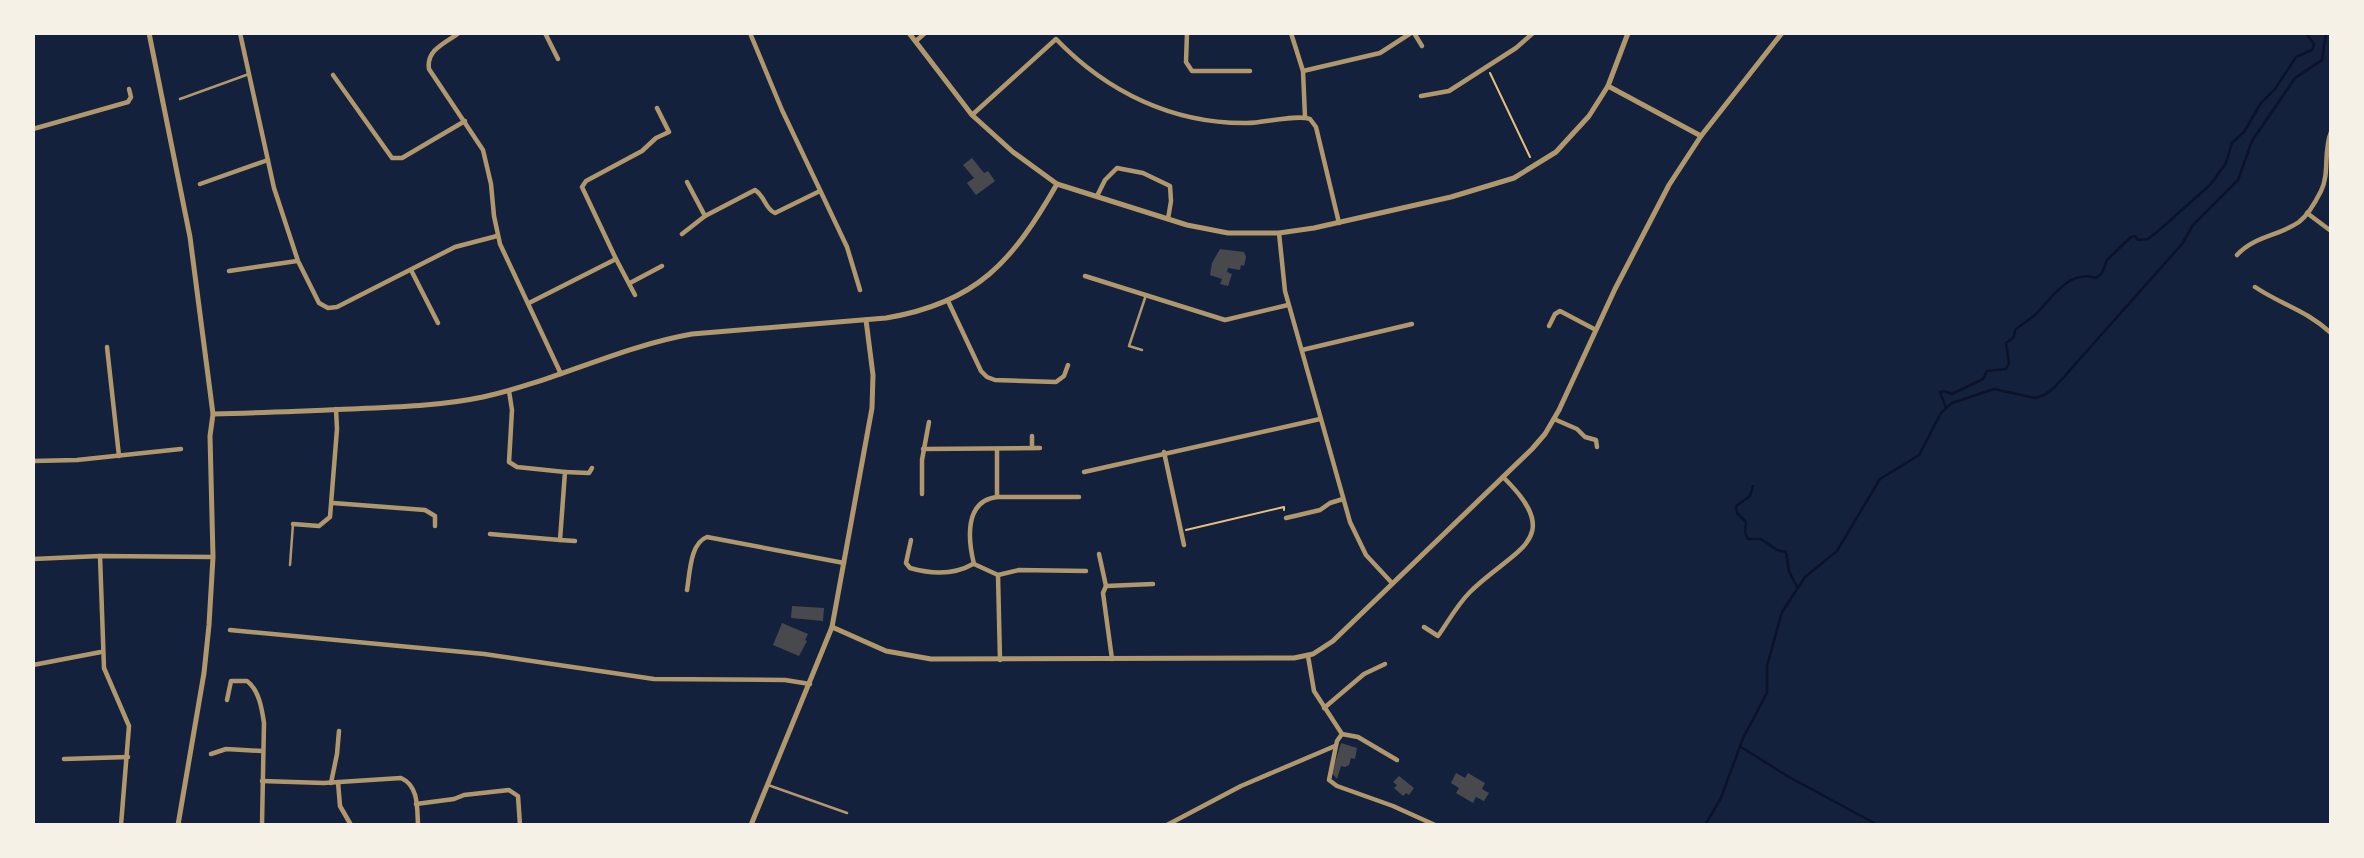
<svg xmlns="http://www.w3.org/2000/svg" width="2364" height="858" font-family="Jost,sans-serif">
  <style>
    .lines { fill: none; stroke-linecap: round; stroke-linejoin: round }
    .stream { stroke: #0b132b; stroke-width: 2.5 }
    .building { fill: #48494c }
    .path { stroke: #e5c07b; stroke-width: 2 }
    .service { stroke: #b1986c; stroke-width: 2.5 }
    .minor { stroke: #b1986c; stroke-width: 4.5 }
    .tertiary { stroke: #b1986c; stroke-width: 5 }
  </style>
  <rect width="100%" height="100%" fill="#14213d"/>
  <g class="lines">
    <!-- stream -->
    <g class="stream">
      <path d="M1946,408L1940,392L1944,391L1952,394L1983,379L1987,371L2006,369L2009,363L2006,343L2014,337L2015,330C2022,324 2031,319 2037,313C2052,297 2070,269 2096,278L2102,273L2107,260L2131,237L2135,236L2138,240L2148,239L2157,232L2210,185L2226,163L2232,143L2244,132L2261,103L2275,89L2296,57L2312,50L2314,44L2306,33"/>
      <polyline points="1753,486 1750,496 1736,506 1737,513 1746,522 1745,533 1748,539 1761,539 1777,550 1786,552 1789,571 1797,587"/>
      <polyline points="1741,747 1789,777 1878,825"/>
      <polyline points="1705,825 1721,798 1743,738 1767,693 1767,666 1782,612 1805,577 1837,551 1880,479 1919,455 1941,413 1952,403 1994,389 2035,398 2044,395 2054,388 2182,244 2193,225 2238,180 2252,141 2295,78 2322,60 2326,33"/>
    </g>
  </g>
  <!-- building -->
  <g class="building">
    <polygon points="972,158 984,173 988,171 995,181 976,195 967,183 974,178 963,165"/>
    <polygon points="1220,249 1244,252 1246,257 1244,266 1241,265 1240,270 1228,268 1227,272 1232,274 1228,286 1220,284 1222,279 1210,275 1212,263"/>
    <polygon points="792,606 824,608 823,621 791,618"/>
    <polygon points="782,623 808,634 805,640 807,641 799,656 773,645"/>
    <polygon points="1341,743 1357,748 1355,759 1351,758 1349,765 1345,767 1341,766 1337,779 1332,773"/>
    <polygon points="1456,773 1465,778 1468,773 1485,783 1482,789 1489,793 1484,801 1476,797 1473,803 1456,793 1459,788 1451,783"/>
    <polygon points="1399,776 1414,788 1409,795 1406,793 1403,796 1394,788 1397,785 1393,782"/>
  </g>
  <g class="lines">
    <!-- path -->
    <g class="path">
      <polyline points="1490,73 1530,157"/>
      <polyline points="1186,530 1284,507 1284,510"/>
    </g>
    <!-- service -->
    <g class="service">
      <polyline points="180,99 249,74"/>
      <polyline points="1142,350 1129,346 1146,295"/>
      <polyline points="290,565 293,524"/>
      <polyline points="768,785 847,813"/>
    </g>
    <!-- minor -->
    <g class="minor">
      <polyline points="240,33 274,188 298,261 319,303 328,308 337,307 455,247 497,236"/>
      <path d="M459,33C445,43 426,50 429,69L483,150L491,184L494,216L500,244L561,374"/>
      <polyline points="545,33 558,59"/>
      <polyline points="750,33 782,110 847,247 860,290"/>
      <polyline points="1187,33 1186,62 1192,71 1250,71"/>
      <polyline points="1291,33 1303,71 1305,117"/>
      <polyline points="1414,33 1422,46"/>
      <polyline points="916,41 925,33"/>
      <polyline points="1303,71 1380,53 1411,33"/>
      <polyline points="333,75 392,158 402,158 465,121"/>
      <polyline points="1421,96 1449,91 1516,48 1533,33"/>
      <path d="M972,115L1056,39C1107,92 1173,124 1247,123C1263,123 1298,114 1310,119L1316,127L1339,223"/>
      <polyline points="33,129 128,102 131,97 129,89"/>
      <polyline points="687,182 705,216"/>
      <polyline points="200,184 268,160"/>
      <polyline points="1097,196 1105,180 1117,168 1143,173 1170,186 1171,201 1168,219"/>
      <polyline points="2307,213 2331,231"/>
      <polyline points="1279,233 1285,291 1350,522 1366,555 1392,583"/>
      <path d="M682,234L705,216L755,190C765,196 765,209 775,213L820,191"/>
      <path d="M2237,255C2254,236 2279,236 2299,222C2308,215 2316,201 2321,191C2330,173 2323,151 2331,132"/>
      <polyline points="616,259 635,295"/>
      <polyline points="411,270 438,323"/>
      <polyline points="229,271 297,261"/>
      <polyline points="1085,276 1225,320 1288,305"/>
      <polyline points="630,283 662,266"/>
      <path d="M2255,287C2282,305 2306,310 2331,333"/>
      <polyline points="948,301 981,371 987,377 995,380 1056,382 1064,376 1068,365"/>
      <polyline points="529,303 616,259 582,187 586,181 642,151 656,138 669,132 657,108"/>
      <polyline points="1549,326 1555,314 1560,311 1596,330"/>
      <polyline points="107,347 119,456"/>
      <polyline points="1302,350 1412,324"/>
      <polyline points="509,391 512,410 509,462 517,467 565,472 560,540 575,541"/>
      <polyline points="1554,419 1577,429 1585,437 1596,440 1597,447"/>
      <polyline points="1032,436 1032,448"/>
      <polyline points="923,449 1040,448"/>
      <polyline points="997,449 997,497"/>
      <polyline points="1164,452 1184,545"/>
      <polyline points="33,461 77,460 181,449"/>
      <polyline points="565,472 589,473 592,468"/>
      <polyline points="1084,472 1320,419"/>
      <polyline points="922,494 922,460 929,422"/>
      <path d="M1079,497H997C964,501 968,540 974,564L998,575L1019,570L1086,571"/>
      <polyline points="333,503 425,510 435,516 435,526"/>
      <polyline points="1286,518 1320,510 1330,503 1343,499"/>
      <polyline points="293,524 319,526 330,517 337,429 336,409"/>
      <polyline points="490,534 560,540"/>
      <path d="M911,540L906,563L910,568C931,574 954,575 973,564"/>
      <polyline points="1099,554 1106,586 1103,593 1112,659"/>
      <polyline points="100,556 104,668 129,726 121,825"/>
      <polyline points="33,559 100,556 213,557"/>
      <polyline points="998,575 1000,660"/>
      <polyline points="1106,586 1153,584"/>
      <path d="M687,590C690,573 690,543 707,537L844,563"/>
      <path d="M1424,627L1438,636C1448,622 1457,605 1470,592C1513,549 1568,540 1503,477"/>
      <polyline points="230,630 484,654 654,679 785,680 810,684"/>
      <polyline points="1308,656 1314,691 1342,734 1337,741 1329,780 1337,786 1393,806 1435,825"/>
      <polyline points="33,665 101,652"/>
      <path d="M227,700L231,681H247C259,690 262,709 264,723L262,825"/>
      <polyline points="1324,708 1364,674 1385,664"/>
      <polyline points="1342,734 1358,737 1397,760"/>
      <polyline points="211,754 226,749 262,751"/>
      <polyline points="64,759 128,757"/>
      <path d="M262,781L324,783L401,778C419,786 417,808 418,825"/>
      <polyline points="338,782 340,806 351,825"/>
      <polyline points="331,783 337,754 339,731"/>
      <polyline points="416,804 454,799 464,795 509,790 518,796 520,825"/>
      <polyline points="1167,825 1241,786 1335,746"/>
    </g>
    <!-- tertiary -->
    <g class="tertiary">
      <polyline points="149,33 190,237 213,414 210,436 213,557 209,625 204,673 178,825"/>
      <polyline points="909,33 972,115 1013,152 1057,184 1187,225 1228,233 1279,233 1314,228 1451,197 1514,178 1556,152 1589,116 1608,86 1628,33"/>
      <polyline points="1608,86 1701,136"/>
      <path d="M213,414C259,413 305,411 351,409C395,407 440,406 483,397C555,381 619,347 692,334L886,318C977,303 1013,261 1057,184"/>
      <polyline points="832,627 886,651 931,659 1294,658 1313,654 1333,641 1532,449 1545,434 1559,410 1615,289 1669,185 1701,136 1782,33"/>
      <polyline points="751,825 832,627 872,408 873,375 866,320"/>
    </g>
  </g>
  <!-- border -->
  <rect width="2364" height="858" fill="none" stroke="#f6f1e7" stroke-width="70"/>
</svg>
